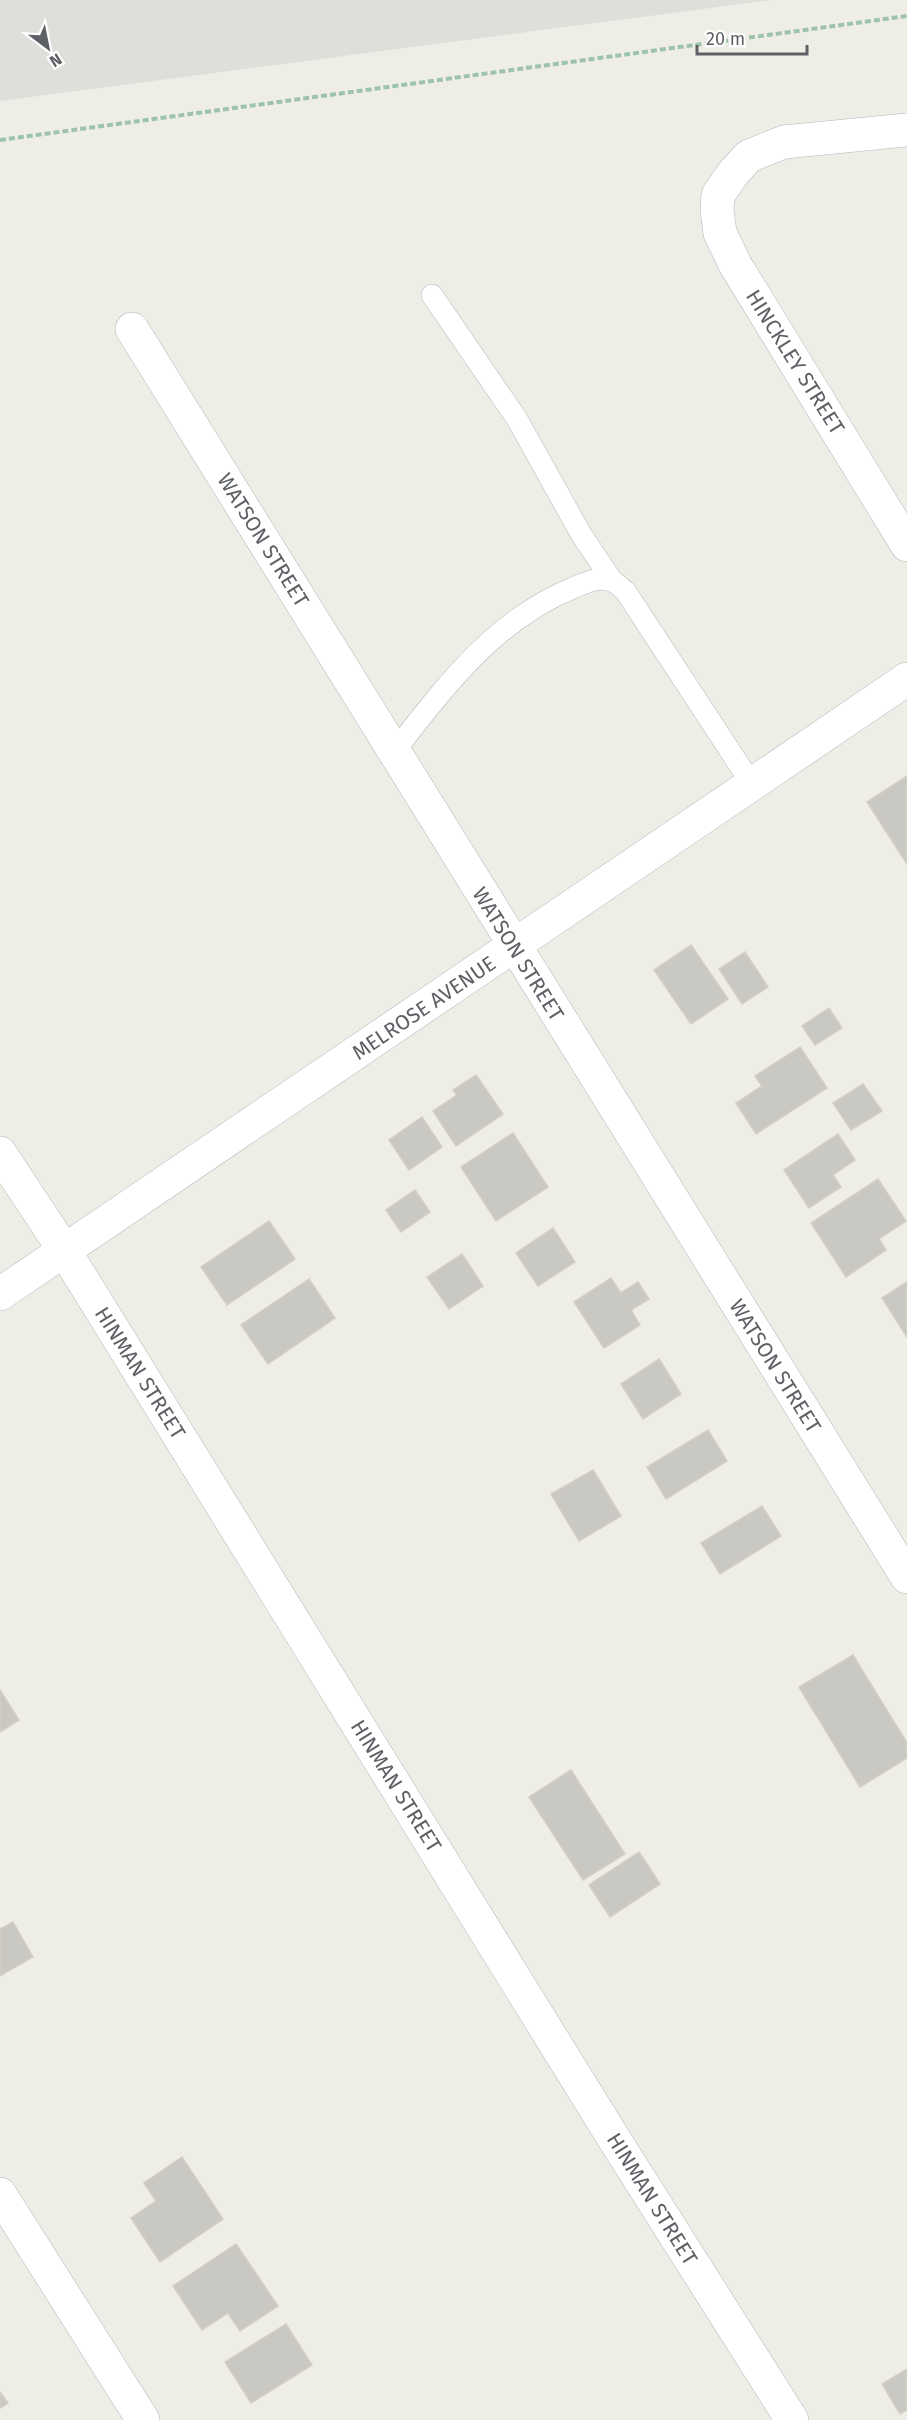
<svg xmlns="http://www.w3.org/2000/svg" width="907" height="2420" font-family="'Fira Sans',sans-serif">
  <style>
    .industrial { fill: #e0deda }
    .building { fill: #c9c8c2; stroke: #d2cfc4; stroke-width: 1.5 }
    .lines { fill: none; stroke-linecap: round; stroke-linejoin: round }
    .service-casing { stroke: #b6b7bb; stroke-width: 22 }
    .minor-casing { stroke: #b6b7bb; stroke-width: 34 }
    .path { stroke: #9ec3ab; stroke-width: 4; stroke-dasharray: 6 3; stroke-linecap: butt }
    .service { stroke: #fff; stroke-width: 21 }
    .minor { stroke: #fff; stroke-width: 33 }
    .labels { text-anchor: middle; stroke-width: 5; stroke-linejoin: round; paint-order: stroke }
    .street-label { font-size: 21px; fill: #5d6064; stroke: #fff }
  </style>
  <rect width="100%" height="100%" fill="#eeede6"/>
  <!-- industrial -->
  <polygon class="industrial" points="0,0 772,0 0,101"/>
  <!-- building -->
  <g class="building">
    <polygon points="907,776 907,864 867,802"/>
    <polygon points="691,945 728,999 691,1024 654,970"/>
    <polygon points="745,952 768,987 742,1004 719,969"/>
    <polygon points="829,1008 842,1028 815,1045 802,1026"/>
    <polygon points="800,1047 827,1088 756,1134 736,1103 762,1086 755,1076"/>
    <polygon points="476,1075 503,1114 456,1146 433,1111 457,1095 453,1090"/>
    <polygon points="863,1084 882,1111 851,1130 833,1103"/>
    <polygon points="422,1117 442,1147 409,1170 389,1140"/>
    <polygon points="513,1133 548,1187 496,1221 461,1167"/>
    <polygon points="838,1134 855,1160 833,1175 841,1187 809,1208 784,1170"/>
    <polygon points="878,1179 906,1221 879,1239 886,1250 846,1277 811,1223"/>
    <polygon points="415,1190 430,1212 401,1232 386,1210"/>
    <polygon points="269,1221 295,1259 227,1305 201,1267"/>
    <polygon points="553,1228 575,1262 538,1286 516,1253"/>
    <polygon points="462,1254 483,1286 449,1309 427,1277"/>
    <polygon points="611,1278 621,1293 638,1282 649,1299 631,1310 640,1325 604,1348 574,1302"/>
    <polygon points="309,1279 335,1318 268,1364 241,1325"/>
    <polygon points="907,1282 907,1337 882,1298"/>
    <polygon points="659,1359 681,1394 643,1419 621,1384"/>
    <polygon points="708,1430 727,1461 666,1499 647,1467"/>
    <polygon points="593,1470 621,1516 579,1541 551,1494"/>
    <polygon points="762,1506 781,1536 720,1574 701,1543"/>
    <polygon points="853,1655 907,1743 907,1758 860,1787 799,1687"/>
    <polygon points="0,1690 19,1720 0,1732"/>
    <polygon points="571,1770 625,1854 583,1880 529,1797"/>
    <polygon points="639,1852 660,1884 610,1917 589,1885"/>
    <polygon points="13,1922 33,1957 0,1976 0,1929"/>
    <polygon points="182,2157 223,2219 160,2262 131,2218 156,2201 144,2183"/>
    <polygon points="236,2244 278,2306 240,2331 228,2313 202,2330 173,2286"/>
    <polygon points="286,2324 312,2365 251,2403 225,2362"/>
    <polygon points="907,2369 907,2410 900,2414 882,2384"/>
    <polygon points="0,2392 8,2403 0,2408"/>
  </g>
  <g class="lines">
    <defs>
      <g id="service">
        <polyline points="432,295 517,419 581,534 613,582"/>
        <path d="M393,753C444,688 494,620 573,588C585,583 598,576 612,581C617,583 622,589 626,592L753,786"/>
      </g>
      <g id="minor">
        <polyline points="907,130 784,142 749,156 734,172 718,195 717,210 720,233 736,266 907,545"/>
        <polyline points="132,329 907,1577"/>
        <polyline points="0,1153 64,1250 611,2134 792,2420"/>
        <polyline points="0,1294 907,679"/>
        <polyline points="0,2194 143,2420"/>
      </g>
    </defs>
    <!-- service casing -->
    <use href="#service" class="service-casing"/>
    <!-- minor casing -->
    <use href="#minor" class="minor-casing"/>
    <!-- path -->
    <polyline class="path" points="0,140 907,16"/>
    <!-- service -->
    <use href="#service" class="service"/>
    <!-- minor -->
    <use href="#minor" class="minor"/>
  </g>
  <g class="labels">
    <!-- street labels -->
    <g class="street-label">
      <text transform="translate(795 362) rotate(58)" y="7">HINCKLEY STREET</text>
      <text transform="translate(263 540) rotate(58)" y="7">WATSON STREET</text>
      <text transform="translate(518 954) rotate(58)" y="7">WATSON STREET</text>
      <text transform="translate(424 1008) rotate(-34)" y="7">MELROSE AVENUE</text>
      <text transform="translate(775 1366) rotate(58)" y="7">WATSON STREET</text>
      <text transform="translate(140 1373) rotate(58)" y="7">HINMAN STREET</text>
      <text transform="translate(396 1786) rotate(58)" y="7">HINMAN STREET</text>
      <text transform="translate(652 2199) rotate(58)" y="7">HINMAN STREET</text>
    </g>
  </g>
  <!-- north arrow -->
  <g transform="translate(48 48) rotate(148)" stroke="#ffffff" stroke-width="4.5" paint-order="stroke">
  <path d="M0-4.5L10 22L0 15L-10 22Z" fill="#5d6064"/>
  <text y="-9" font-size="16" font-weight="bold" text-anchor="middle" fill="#5d6064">N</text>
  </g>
  <!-- scale -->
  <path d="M697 45v9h110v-9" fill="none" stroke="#5d6064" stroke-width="3"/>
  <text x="706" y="45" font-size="18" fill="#5d6064" stroke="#ffffff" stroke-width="4.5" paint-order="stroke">20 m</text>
</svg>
